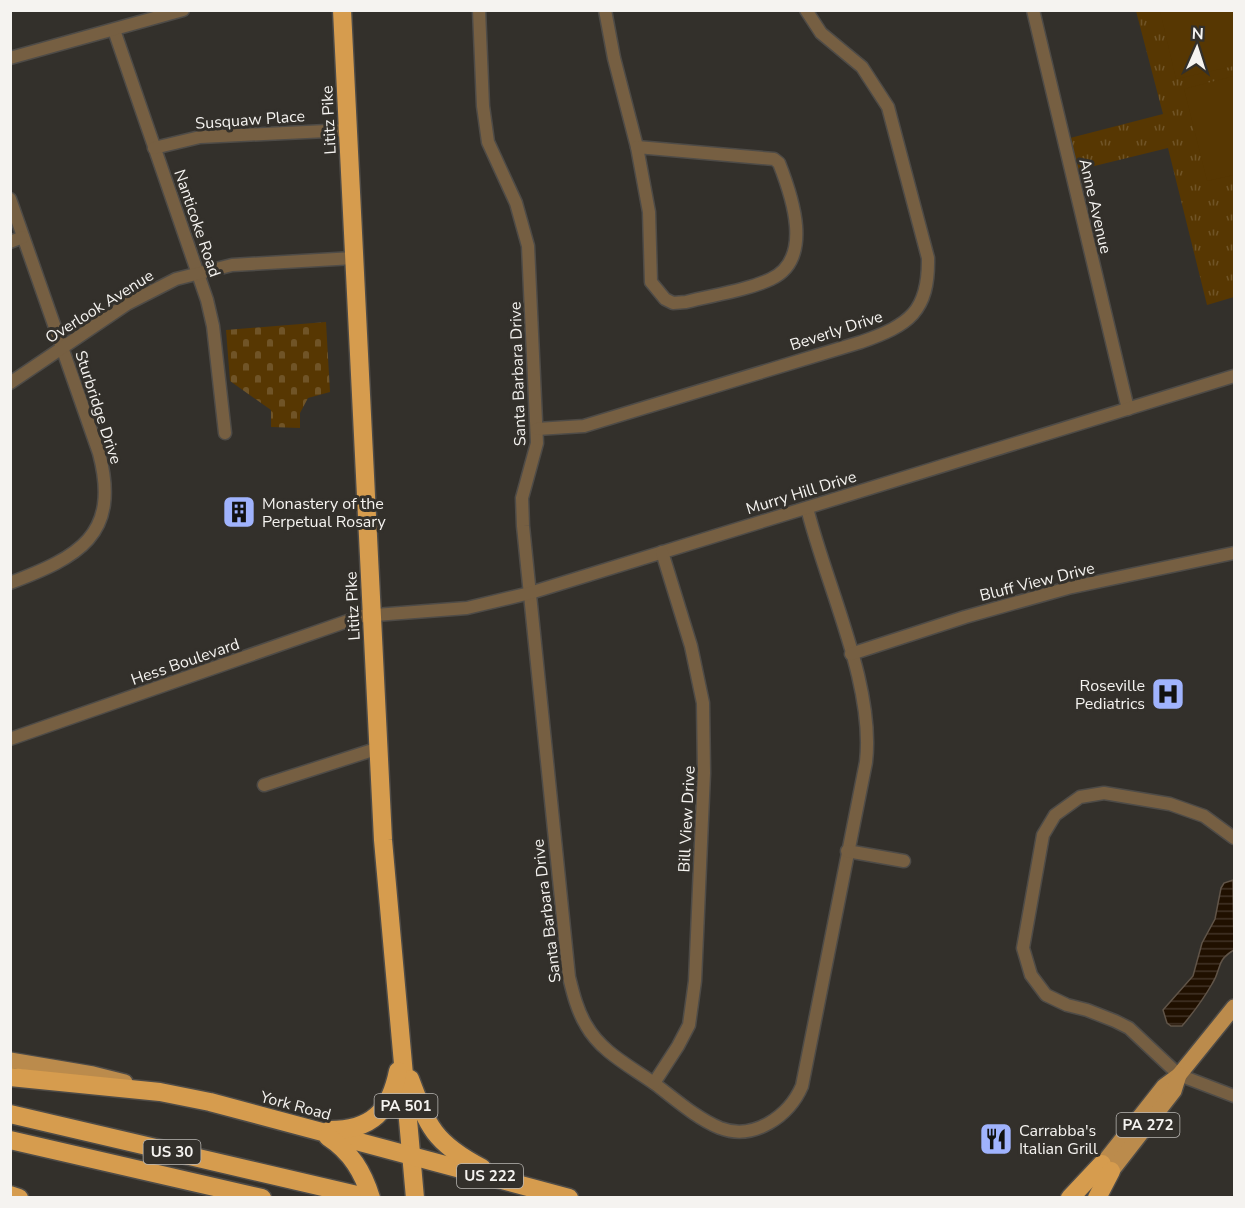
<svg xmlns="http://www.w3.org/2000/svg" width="1245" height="1208" font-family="'Nunito Sans',sans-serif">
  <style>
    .cemetery { fill: url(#cemetery-stones) }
    .park { fill: url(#park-tufts) }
    .garden { fill: #573702 }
    .water { fill: url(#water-rules); stroke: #605448; stroke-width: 1.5 }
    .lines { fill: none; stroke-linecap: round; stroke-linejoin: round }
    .minor-casing { stroke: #4e4b47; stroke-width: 15 }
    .major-casing { stroke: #4e4b47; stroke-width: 18 }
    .highway-casing { stroke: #4e4b47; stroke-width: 21 }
    .minor { stroke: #765f42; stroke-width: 12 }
    .major { stroke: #bb8b4c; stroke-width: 15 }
    .highway { stroke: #d69c4e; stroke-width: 18 }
    .labels { text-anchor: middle; stroke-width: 6; stroke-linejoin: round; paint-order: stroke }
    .shield { fill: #33302b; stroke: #bbb8b5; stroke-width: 1.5 }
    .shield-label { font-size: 15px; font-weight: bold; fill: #f5f3f0 }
    .street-label { font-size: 16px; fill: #f5f3f0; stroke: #33302b }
    .poi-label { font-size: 16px; fill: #f5f3f0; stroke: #33302b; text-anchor: start }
  </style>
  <defs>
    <pattern id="cemetery-stones" width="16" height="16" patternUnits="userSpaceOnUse" patternTransform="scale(1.5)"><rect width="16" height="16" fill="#573702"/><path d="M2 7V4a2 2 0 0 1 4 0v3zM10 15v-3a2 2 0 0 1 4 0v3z" fill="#705427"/></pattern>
    <pattern id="park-tufts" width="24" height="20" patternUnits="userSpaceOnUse" patternTransform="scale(1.5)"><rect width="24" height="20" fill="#573702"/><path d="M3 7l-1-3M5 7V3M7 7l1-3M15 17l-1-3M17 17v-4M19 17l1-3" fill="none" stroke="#705427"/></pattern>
    <pattern id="water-rules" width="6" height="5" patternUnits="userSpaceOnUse" patternTransform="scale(1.5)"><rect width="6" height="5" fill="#201000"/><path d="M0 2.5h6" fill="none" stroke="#413326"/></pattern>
  </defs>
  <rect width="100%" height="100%" fill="#33302b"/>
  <!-- cemetery -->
  <polygon class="cemetery" points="326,322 330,392 308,398 300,413 300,428 271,427 271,410 230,381 226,330"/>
  <!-- park -->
  <polygon class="park" points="1136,11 1234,11 1234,297 1207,305 1168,148 1078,170 1070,138 1163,114"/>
  <!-- garden -->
  <g class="garden">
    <polygon points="1160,11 1234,11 1234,66 1176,79"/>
    <polygon points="1234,76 1234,175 1207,181 1184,89"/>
  </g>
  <!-- water -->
  <path class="water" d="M1233,880L1234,950C1215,961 1222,969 1212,984C1204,998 1193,1013 1182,1026H1171L1167,1023L1163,1010L1193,976L1202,943L1215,919L1221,888L1224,883Z"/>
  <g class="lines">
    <defs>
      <g id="minor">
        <path d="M479,10L483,106L488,142L516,203L528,246L537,443L522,498L523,526L569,977C573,993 577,1010 586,1025C601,1052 630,1066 655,1084C675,1099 696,1118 720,1128C754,1141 789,1116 802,1086L866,762C875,685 826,585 807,508"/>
        <polyline points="605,10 614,58 637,147"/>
        <polyline points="1033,10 1128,409"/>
        <polyline points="114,30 207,300 213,326 225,433"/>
        <polyline points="10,58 183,10"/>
        <path d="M637,147L774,159L779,163C792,196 814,259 771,279C745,291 713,295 686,302L673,303L665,299L651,282L649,212Z"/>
        <polyline points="154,148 200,137 348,130"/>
        <path d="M10,199L99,453C121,536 78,557 10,583"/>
        <polyline points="10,242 23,237"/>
        <polyline points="10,383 127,304 176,279 232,265 354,258"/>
        <path d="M537,429L584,426L861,342C909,325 929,312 928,258L888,107L862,67L821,33L806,10"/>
        <polyline points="851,654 965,617 1068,588 1234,553"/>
        <polyline points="10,739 362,616 467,608 530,593 1234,376"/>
        <polyline points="264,785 379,748"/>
        <polyline points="1234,838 1204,816 1170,804 1104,793 1080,797 1055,815 1043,835 1023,948 1031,975 1046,995 1067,1005 1087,1010 1115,1021 1129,1028 1179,1075 1234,1096"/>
        <polyline points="847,851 904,861"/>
        <polyline points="654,1083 678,1046 689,1025 695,981 704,773 703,703 691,646 662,552"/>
      </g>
      <g id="major">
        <polyline points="10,1060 93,1074 125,1082"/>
        <polyline points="1096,1172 1164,1086 1179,1075 1234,1007"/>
        <polyline points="1104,1181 1174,1091 1179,1075"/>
      </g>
      <g id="highway">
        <polyline points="342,10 383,840 415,1198"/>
        <polyline points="10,1077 160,1092 210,1102 569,1198"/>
        <path d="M410,1079C428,1127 434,1143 482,1168"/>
        <polyline points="10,1114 370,1198"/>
        <path d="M330,1130C372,1130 390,1111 398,1071"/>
        <path d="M328,1137C351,1152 363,1172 371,1198"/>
        <polyline points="10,1140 262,1198"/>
        <polyline points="10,1195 19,1198"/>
        <polyline points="1070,1198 1102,1164"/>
        <polyline points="1097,1198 1111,1171"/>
      </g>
    </defs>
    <!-- minor casing -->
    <use href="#minor" class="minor-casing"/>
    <!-- major casing -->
    <use href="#major" class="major-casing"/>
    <!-- highway casing -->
    <use href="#highway" class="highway-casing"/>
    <!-- minor -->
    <use href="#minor" class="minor"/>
    <!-- major -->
    <use href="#major" class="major"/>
    <!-- highway -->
    <use href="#highway" class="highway"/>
  </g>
  <!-- icons -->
  <defs>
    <symbol id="building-square" viewBox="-11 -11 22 22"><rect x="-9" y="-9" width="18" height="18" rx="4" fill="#a0b3fd" stroke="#33302b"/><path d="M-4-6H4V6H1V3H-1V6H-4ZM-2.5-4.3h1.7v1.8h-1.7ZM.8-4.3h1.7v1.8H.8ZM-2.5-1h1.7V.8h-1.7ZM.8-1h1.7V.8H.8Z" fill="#111"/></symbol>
    <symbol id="hospital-square" viewBox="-11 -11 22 22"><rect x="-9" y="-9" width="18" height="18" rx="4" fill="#a0b3fd" stroke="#33302b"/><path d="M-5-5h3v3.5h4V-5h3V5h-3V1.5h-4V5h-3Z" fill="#111"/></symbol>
    <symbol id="restaurant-square" viewBox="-11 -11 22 22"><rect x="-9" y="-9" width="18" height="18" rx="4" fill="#a0b3fd" stroke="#33302b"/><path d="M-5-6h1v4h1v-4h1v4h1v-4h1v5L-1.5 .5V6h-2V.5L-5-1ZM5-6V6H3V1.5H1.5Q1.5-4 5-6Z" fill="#111"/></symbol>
  </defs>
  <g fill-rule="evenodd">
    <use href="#building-square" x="220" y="493" width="38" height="38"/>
    <use href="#hospital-square" x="1149" y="675" width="38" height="38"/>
    <use href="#restaurant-square" x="977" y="1120" width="38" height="38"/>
  </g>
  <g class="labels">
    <!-- shield labels -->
    <g class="shield">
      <rect x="374.5" y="1094" width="63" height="24" rx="4.5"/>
      <rect x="1116.5" y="1113" width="63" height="24" rx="4.5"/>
      <rect x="143.5" y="1140" width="57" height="24" rx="4.5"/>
      <rect x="457" y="1164" width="66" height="24" rx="4.5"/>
    </g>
    <g class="shield-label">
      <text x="406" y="1111">PA 501</text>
      <text x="1148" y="1130">PA 272</text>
      <text x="172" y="1157">US 30</text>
      <text x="490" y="1181">US 222</text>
    </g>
    <!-- street labels -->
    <g class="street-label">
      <text transform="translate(250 119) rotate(-4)" y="6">Susquaw Place</text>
      <text transform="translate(328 120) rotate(-93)" y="6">Lititz Pike</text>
      <text transform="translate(1096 206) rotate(77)" y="6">Anne Avenue</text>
      <text transform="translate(198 223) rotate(71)" y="6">Nanticoke Road</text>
      <text transform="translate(99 306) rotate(-32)" y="6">Overlook Avenue</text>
      <text transform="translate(836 330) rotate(-18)" y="6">Beverly Drive</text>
      <text transform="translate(517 374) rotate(-92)" y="6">Santa Barbara Drive</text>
      <text transform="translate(99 407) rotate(72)" y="6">Sturbridge Drive</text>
      <text transform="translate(801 492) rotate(-17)" y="6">Murry Hill Drive</text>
      <text transform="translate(1037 581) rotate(-14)" y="6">Bluff View Drive</text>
      <text transform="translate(352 606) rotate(-93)" y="6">Lititz Pike</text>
      <text transform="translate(185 661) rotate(-19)" y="6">Hess Boulevard</text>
      <text transform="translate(686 819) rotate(-87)" y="6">Bill View Drive</text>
      <text transform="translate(546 911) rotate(-97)" y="6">Santa Barbara Drive</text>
      <text transform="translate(296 1105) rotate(15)" y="6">York Road</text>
    </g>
    <!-- poi labels -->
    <g class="poi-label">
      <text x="262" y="509">Monastery of the<tspan x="262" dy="18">Perpetual Rosary</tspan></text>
      <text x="1145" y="691" text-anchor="end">Roseville<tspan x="1145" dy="18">Pediatrics</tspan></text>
      <text x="1019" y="1136">Carrabba's<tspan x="1019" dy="18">Italian Grill</tspan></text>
    </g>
  </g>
  <!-- border -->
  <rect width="1245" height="1208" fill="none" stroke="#f5f3f0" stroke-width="24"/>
  <!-- north arrow -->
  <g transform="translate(1197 48) rotate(3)" stroke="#33302b" stroke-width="4.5" paint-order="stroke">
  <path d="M0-4.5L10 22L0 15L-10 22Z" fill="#f5f3f0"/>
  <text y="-9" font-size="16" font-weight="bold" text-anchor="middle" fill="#f5f3f0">N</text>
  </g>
</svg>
